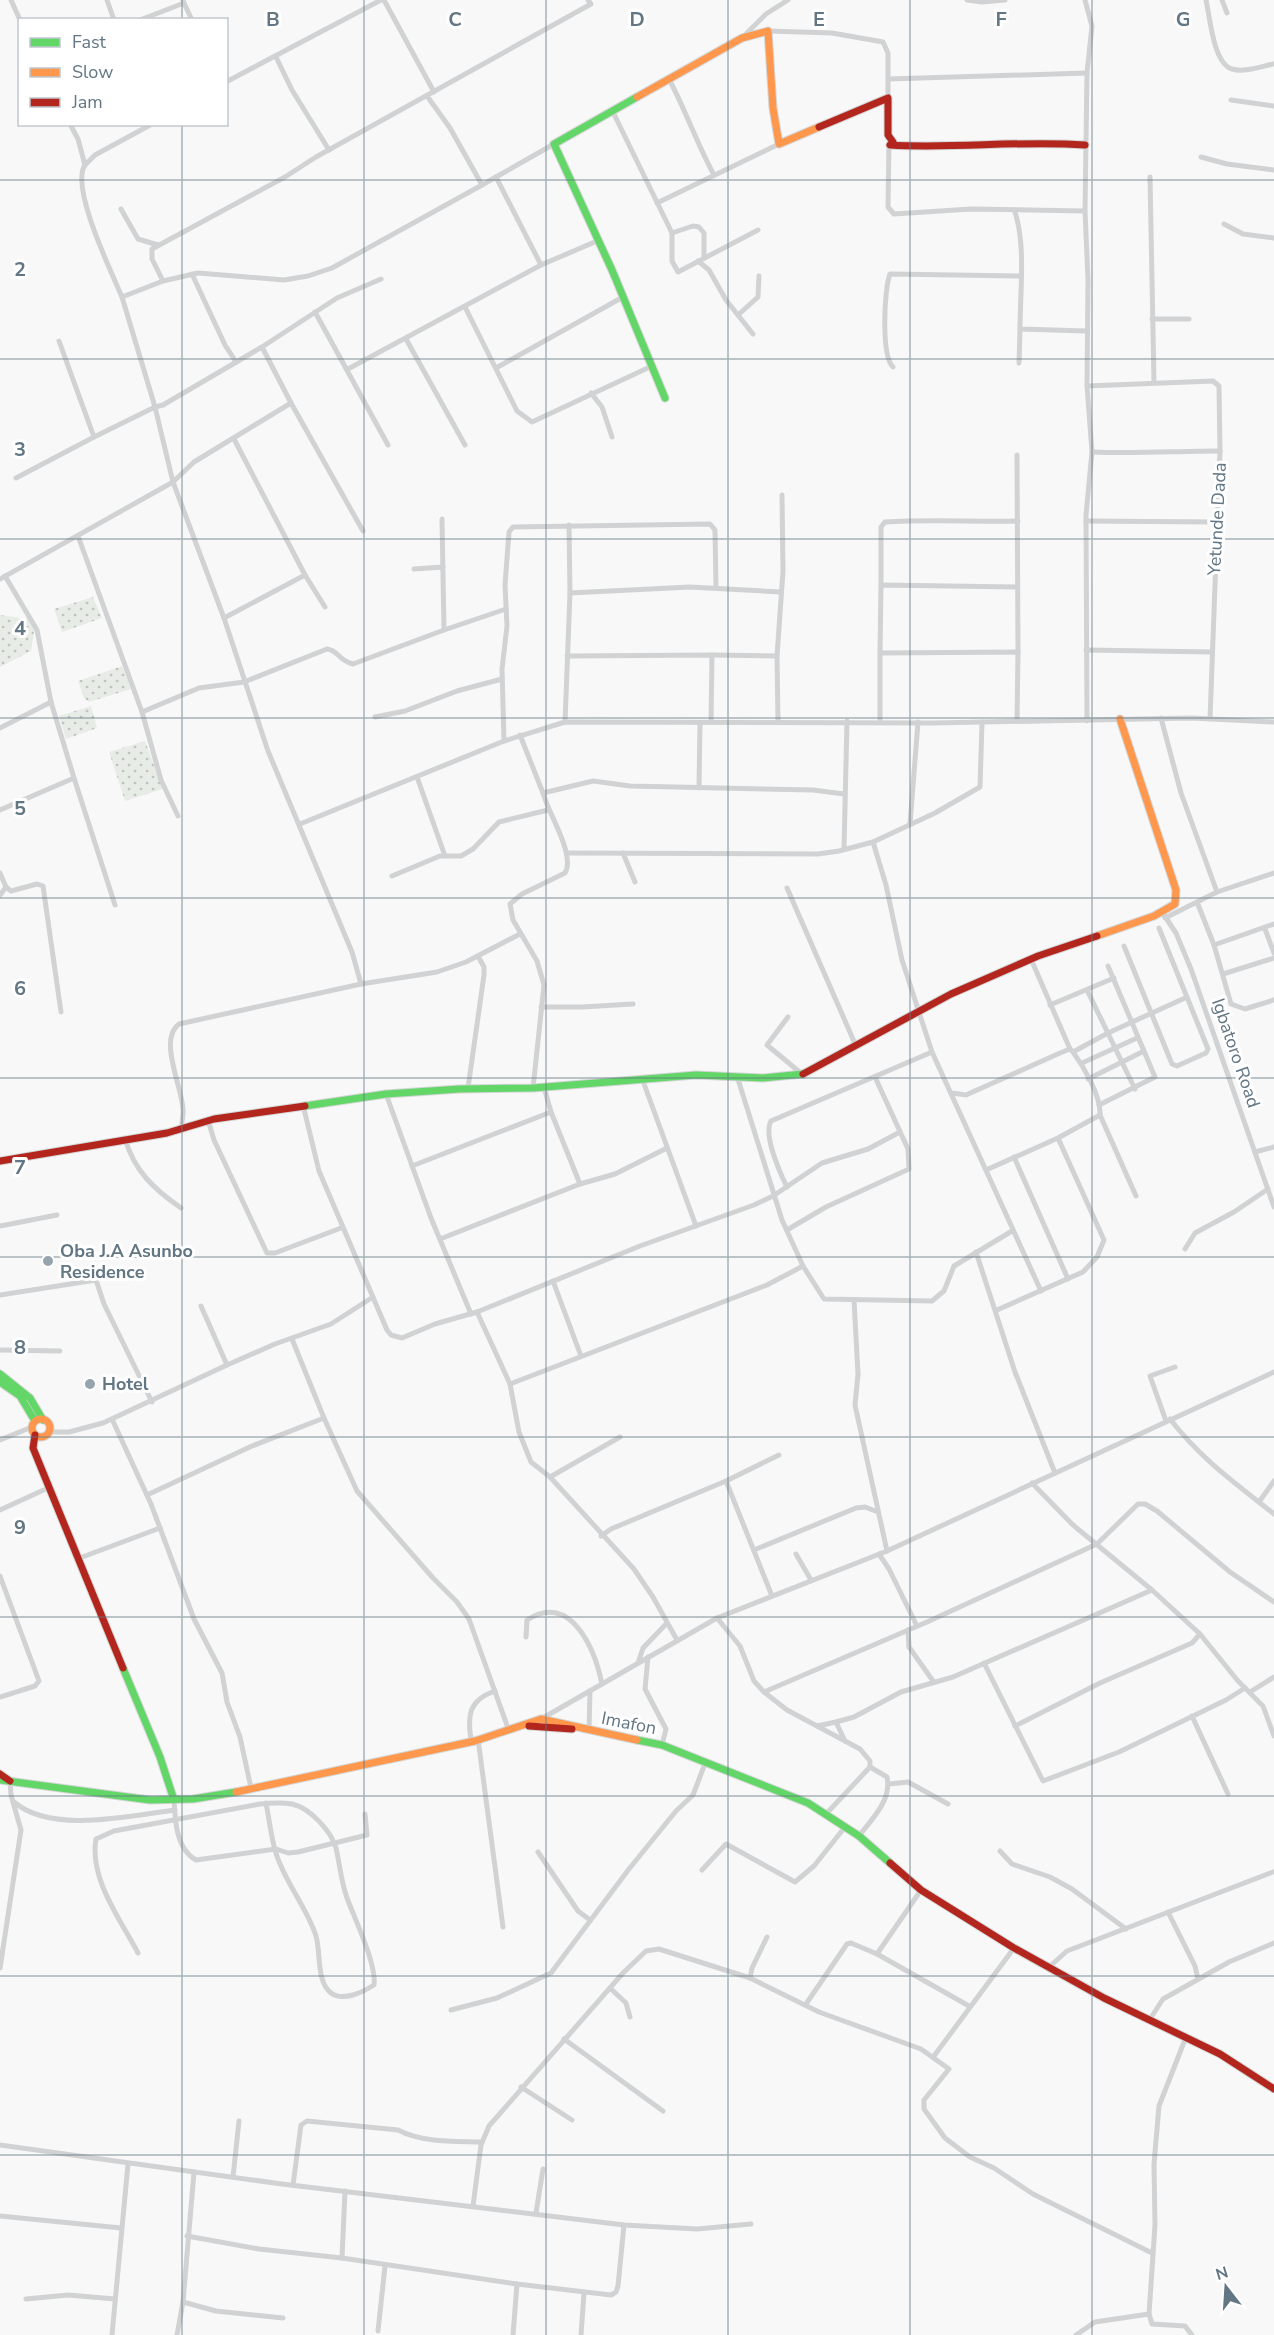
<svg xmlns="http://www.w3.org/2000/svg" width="1274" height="2335" font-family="'Nunito Sans',sans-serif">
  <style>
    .park { fill: url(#park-dots) }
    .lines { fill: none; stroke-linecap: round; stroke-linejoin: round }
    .fast-casing { stroke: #d5d6d7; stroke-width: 9 }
    .slow-casing { stroke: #d5d6d7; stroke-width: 9 }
    .jam-casing { stroke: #d5d6d7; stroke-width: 9 }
    .street { stroke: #d1d2d3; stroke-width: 5 }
    .fast { stroke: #63d668; stroke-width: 7 }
    .slow { stroke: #ff974d; stroke-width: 7 }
    .jam { stroke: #b3261e; stroke-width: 7 }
    .grid { fill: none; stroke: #627684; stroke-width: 1.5; stroke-opacity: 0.55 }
    .poi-dot { fill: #96a4ad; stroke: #fff; stroke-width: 2 }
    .labels { text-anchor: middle; stroke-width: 6; stroke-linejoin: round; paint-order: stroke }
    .street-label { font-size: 18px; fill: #627684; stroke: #fff }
    .poi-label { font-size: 18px; font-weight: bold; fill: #627684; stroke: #fff; text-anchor: start }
    .grid-label { font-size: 20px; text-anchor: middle; font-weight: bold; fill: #627684; stroke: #fff; stroke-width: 6; stroke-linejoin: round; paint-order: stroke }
  </style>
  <defs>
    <pattern id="park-dots" width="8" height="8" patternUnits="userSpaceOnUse" patternTransform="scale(1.5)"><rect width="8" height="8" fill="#e8ece6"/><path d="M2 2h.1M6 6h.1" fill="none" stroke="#bfc4c0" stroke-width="1.8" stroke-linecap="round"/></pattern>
  </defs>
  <rect width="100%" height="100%" fill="#f8f8f8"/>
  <!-- park -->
  <g class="park">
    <polygon points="93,597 102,618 62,632 54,609"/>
    <polygon points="0,615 27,619 35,625 31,651 0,667"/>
    <polygon points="122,666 131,689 89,702 84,698 78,681"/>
    <polygon points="91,706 97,728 66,739 59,716"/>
    <polygon points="145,741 163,789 125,801 109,752"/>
  </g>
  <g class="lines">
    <defs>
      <g id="fast">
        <polyline points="637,97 554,144 612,270 665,398"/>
        <polyline points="305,1106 386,1094 459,1089 533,1088 696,1075 763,1078 803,1074"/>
        <polyline points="0,1374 30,1398 43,1420"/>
        <polyline points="0,1382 20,1396 35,1421"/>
        <polyline points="123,1668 160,1757 174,1800"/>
        <polyline points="637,1740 662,1745 808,1803 859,1836 890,1863"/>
        <polyline points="0,1780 150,1800 193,1799 236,1792"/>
      </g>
      <g id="slow">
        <polyline points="637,97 742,38 768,31 773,108 779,144 819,127"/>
        <polyline points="1097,936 1154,916 1175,904 1176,890 1120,719"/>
        <circle cx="41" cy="1428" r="9"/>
        <polyline points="236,1792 475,1741 541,1719 637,1740"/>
      </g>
      <g id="jam">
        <path d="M819,127L888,98V135L893,142L890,145C955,149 1020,140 1085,145"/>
        <polyline points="803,1074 951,994 1038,956 1097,936"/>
        <polyline points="0,1161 167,1133 214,1119 305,1106"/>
        <polyline points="35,1435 33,1448 123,1668"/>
        <polyline points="529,1726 572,1729"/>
        <polyline points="0,1774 10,1781"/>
        <polyline points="890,1863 921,1890 1014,1948 1104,1998 1220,2054 1274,2089"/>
      </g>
    </defs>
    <!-- fast casing -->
    <use href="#fast" class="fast-casing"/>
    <!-- slow casing -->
    <use href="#slow" class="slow-casing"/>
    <!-- jam casing -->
    <use href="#jam" class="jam-casing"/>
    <!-- street -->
    <g class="street">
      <polyline points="11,0 20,20"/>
      <polyline points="107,0 114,20"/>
      <polyline points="384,0 434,92"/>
      <polyline points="967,0 982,2 1005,0"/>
      <polyline points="1085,0 1092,26 1087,73 1085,211 1088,279 1087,386 1092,452 1086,515 1087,721"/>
      <path d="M1206,0C1210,17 1213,63 1232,69C1244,73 1262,66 1274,64"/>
      <polyline points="1222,0 1227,13"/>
      <polyline points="184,3 192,20"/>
      <polyline points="140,20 184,3 183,0"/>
      <polyline points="768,31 832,33 883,42 888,53 888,98"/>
      <polyline points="743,37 766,14 788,0"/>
      <polyline points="276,57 292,90 329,150"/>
      <path d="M669,79C686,111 697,144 714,175"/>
      <polyline points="888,79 1087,73"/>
      <polyline points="226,82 381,0"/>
      <polyline points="427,96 450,128 482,185 496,177"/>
      <polyline points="1231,100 1274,106"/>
      <polyline points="612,110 672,233 672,261 678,272 758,230"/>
      <polyline points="70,124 78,139 85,165 95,155 152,124"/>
      <polyline points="889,143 888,207 894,214 971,209 1085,211"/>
      <polyline points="554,144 496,177 541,265 597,241"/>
      <polyline points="1201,157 1227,164 1274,170"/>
      <path d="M85,165C70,187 111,271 122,297L163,281L152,259V249L285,177L316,157L591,4L588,0"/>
      <polyline points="1150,177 1154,382"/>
      <polyline points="657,203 779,144"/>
      <polyline points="121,209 138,239 158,245"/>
      <path d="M1015,212C1026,246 1020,292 1020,329L1086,331"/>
      <polyline points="1224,224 1243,234 1274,238"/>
      <polyline points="672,233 693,226 699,227 704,233 704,258"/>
      <polyline points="698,261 709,270 726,300 753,334"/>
      <polyline points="192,274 225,345 236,362"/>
      <polyline points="163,281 198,273 284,280 308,276 332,268 482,185"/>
      <polyline points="122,297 155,407 163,405 262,347 337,298 381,279"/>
      <polyline points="465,307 517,411 532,422 652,366"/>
      <polyline points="315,312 388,445"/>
      <polyline points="738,315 758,297 759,276"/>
      <polyline points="1152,319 1189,319"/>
      <polyline points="406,339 465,445"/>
      <polyline points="59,341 94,437 155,407 173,482 194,462 291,403 262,347"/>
      <polyline points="1019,363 1020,329"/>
      <path d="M893,367C881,356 884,289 890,274L1019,276"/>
      <polyline points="496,368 623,297"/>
      <polyline points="348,369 541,265"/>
      <polyline points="1087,386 1213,381 1219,386 1220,451 1210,719"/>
      <polyline points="591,393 602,407 612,437"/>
      <polyline points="291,403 363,531"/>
      <polyline points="234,439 305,575 325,607"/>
      <path d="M1092,452C1134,454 1177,451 1220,451"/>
      <polyline points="1017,455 1018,652"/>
      <polyline points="16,478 94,437"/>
      <polyline points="1086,521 1216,522"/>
      <polyline points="78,536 142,712"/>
      <polyline points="414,569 443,567"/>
      <polyline points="0,579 173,482 224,618 268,751 352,952 361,984"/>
      <path d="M881,585V527L885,522C930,519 973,522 1018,521"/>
      <polyline points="570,593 690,587 781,592"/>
      <polyline points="224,618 305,575"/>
      <polyline points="444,630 506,609"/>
      <polyline points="1086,650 1212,652"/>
      <polyline points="880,653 881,585 1017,587"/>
      <polyline points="712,655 777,656 778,722"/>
      <polyline points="567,656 712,655 711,722"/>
      <polyline points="777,656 783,571 782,495"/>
      <polyline points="375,717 405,711 457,691 502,679"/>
      <polyline points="1161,718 1181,793 1217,892"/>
      <polyline points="880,721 880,653 1018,652 1017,721"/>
      <polyline points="565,722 570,593 569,525"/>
      <polyline points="0,728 51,702"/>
      <polyline points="520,735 543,793"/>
      <polyline points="504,741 502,669 507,626 505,585 509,532 513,527 710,524 715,530 716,588"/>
      <polyline points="417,777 445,856"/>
      <polyline points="74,778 115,905"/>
      <polyline points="699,788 700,723"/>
      <polyline points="0,810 74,778 51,702 37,630 5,576"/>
      <path d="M178,816L161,780L142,712L199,688L244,682L327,649C338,650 339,661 353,664L444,630L442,519"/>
      <polyline points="300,824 504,741 565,722 933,723 1191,718 1274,722"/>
      <polyline points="910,824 918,722"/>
      <polyline points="873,842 886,885 902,960 932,1052 1041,1291"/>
      <polyline points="844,849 847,721"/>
      <polyline points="567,853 818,854 839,851 873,842 935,813 980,787 982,722"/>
      <polyline points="623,853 635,882"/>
      <polyline points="0,873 6,887 11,891 37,884 43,886 61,1012"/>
      <polyline points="392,876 440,856 461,856 473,849 499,822 548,810"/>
      <polyline points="787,888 856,1046"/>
      <polyline points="0,895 6,887"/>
      <polyline points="1197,902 1214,945 1231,1004 1245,1009 1274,1000"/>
      <polyline points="1162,912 1176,933 1191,969 1274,1207"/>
      <polyline points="1165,918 1217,892 1274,873"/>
      <polyline points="1265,929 1274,953"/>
      <polyline points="1214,945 1274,924"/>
      <polyline points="1124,946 1172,1064 1177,1066 1206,1053 1208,1049 1159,928"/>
      <polyline points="1031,959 1070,1049"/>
      <polyline points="1223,974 1274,958"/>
      <polyline points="1087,990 1135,1089"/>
      <polyline points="1050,1005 1114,978"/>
      <polyline points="541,1007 582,1007 633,1004"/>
      <polyline points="788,1017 767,1045 802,1074"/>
      <polyline points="1082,1063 1137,1038"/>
      <polyline points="737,1076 782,1220 803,1266 824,1299 932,1301 944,1291 954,1266 1012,1231"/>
      <polyline points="1088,1079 1144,1051"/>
      <polyline points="643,1081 696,1226"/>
      <polyline points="544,1087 551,1112 580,1184"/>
      <polyline points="468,1088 484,975 484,967 478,956"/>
      <path d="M533,1088L544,985L537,961L513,920L510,904L522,894L565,873C576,855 548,813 543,793L593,781L630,786L813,790L844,794"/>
      <polyline points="952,1093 966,1095 1060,1053 1070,1049 1073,1052 1108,1033 1185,998"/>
      <polyline points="386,1094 431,1218 471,1314"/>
      <polyline points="303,1105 319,1171 387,1330 391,1335 402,1338 435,1324 477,1312 640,1246 754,1205 773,1196 822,1163 868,1149 900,1132"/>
      <polyline points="1099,1105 1155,1077 1108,966"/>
      <polyline points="1100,1115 1136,1196"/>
      <polyline points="208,1120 214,1140 267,1253 275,1253 341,1228"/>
      <path d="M182,1128C181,1121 184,1115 183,1109C182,1087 158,1039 179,1024L361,984L437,972L466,962L520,934"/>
      <path d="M125,1139C135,1172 154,1189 181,1208"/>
      <polyline points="1255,1152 1274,1147"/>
      <polyline points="1014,1157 1068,1279"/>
      <polyline points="412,1166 551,1112"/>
      <path d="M986,1170L1058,1138L1100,1115C1101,1096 1084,1067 1073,1052"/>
      <path d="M787,1187C780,1173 763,1135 771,1121L932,1052"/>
      <polyline points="0,1226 57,1215"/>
      <polyline points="787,1230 826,1207 909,1169 908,1149 875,1077"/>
      <polyline points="440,1239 580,1184 615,1174 667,1148"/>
      <polyline points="1185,1249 1195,1233 1234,1212 1268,1189"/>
      <polyline points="976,1252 1015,1372 1055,1473"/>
      <polyline points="553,1281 581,1356"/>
      <polyline points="0,1295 96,1280 104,1304 152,1402"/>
      <polyline points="854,1300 858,1374 855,1405 887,1551"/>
      <polyline points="997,1310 1083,1272 1097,1257 1104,1240 1058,1138"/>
      <polyline points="477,1312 510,1384 767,1285 803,1266"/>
      <polyline points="292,1339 324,1418"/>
      <polyline points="0,1350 60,1351"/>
      <polyline points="227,1365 275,1344 331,1324 373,1297"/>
      <polyline points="510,1384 519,1432 531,1462 550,1477 634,1569 653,1597 677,1640"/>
      <polyline points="112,1419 151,1504 194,1619 222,1673 227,1702 240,1737 251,1788"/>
      <path d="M1170,1419C1202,1460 1234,1482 1274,1514"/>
      <polyline points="1166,1421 1150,1376 1175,1367"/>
      <polyline points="48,1432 69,1432 103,1423 227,1365 201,1306"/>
      <polyline points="0,1440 32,1427"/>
      <polyline points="550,1477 620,1437"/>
      <polyline points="726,1481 772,1596"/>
      <polyline points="1032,1483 1073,1525 1152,1590 1200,1634 1238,1681 1263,1706 1274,1736"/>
      <polyline points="147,1495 252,1446 324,1418 357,1491 433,1578 457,1602 469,1619 509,1731"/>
      <polyline points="1259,1502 1274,1481"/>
      <polyline points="0,1510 48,1488"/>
      <polyline points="601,1536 611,1529 726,1481 779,1455"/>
      <polyline points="754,1550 856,1508 865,1507 878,1512"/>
      <polyline points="796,1554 811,1580"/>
      <polyline points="879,1554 889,1569 917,1626"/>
      <polyline points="77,1559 160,1528"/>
      <polyline points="0,1576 39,1681 35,1686 0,1697"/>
      <polyline points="717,1618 740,1646 754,1681 764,1692 927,1622 1097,1544 1138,1504 1145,1504 1157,1511 1230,1572 1274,1602"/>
      <polyline points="908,1630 909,1647 933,1681"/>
      <path d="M526,1637L527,1620C571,1591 595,1650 602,1684"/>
      <polyline points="648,1657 645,1689 666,1729 662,1745"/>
      <polyline points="638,1663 643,1648 667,1623"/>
      <polyline points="984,1663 1043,1781 1119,1752 1226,1700 1245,1688"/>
      <polyline points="764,1692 787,1710 817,1726 836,1722 854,1717 901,1692 953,1677 1152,1590"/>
      <polyline points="1250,1692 1274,1677"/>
      <polyline points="1192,1716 1228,1794"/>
      <polyline points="541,1719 717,1618 887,1551 1274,1372"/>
      <polyline points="836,1722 845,1741"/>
      <polyline points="817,1726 860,1749 870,1761 870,1767 827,1813"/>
      <polyline points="1015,1726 1100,1683 1192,1643 1200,1634"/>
      <polyline points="589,1730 590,1691"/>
      <polyline points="478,1739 503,1927"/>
      <path d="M471,1740C467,1715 469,1700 495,1691"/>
      <polyline points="889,1784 908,1782 948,1804"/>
      <path d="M174,1800C175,1820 176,1849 196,1860L276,1849L288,1853L298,1852L367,1835L365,1814"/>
      <path d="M14,1802C51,1834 129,1816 175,1810"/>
      <path d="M859,1836C872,1819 892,1800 887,1777L870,1767"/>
      <polyline points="1000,1851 1012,1864 1050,1877 1072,1889 1126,1929"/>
      <polyline points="538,1852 578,1911 590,1920"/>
      <polyline points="702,1870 726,1844 795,1882 814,1866 845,1827"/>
      <polyline points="1168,1912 1195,1966 1198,1979"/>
      <path d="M138,1953C120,1919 89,1878 96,1839L114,1831L260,1804C270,1803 282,1802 292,1804C310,1808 331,1831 336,1848C340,1865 341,1882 347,1898C354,1917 377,1965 374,1985C363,1992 343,2002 331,1993C316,1981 321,1953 316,1936C308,1911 291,1890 281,1866C272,1848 270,1823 266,1803"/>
      <polyline points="877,1954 921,1890"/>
      <polyline points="1049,1967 1067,1951 1273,1872"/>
      <polyline points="0,1968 21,1830 11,1795 10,1781"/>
      <polyline points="750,1978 752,1968 767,1937"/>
      <polyline points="610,1988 626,2003 630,2017"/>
      <polyline points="806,2004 847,1944 851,1943 877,1954 969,2006"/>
      <polyline points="451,2010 497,1998 551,1973 629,1869 676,1811 693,1795 706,1761"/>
      <polyline points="1150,2019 1163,1999 1229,1962 1274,1943"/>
      <polyline points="1186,2037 1159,2106 1154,2164 1155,2225 1149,2314 1152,2324 1185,2326 1192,2335"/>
      <polyline points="564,2039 663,2111"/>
      <polyline points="934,2056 1014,1948"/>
      <polyline points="521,2087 572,2120"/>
      <polyline points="0,2145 282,2184 624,2225 697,2229 751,2224"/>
      <polyline points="233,2177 239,2121"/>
      <path d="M293,2185L301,2125L307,2121L398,2130C423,2143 455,2141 482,2142"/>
      <polyline points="473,2206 481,2145 489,2126 623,1973 646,1951 659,1949 750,1978 819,2012 921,2049 949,2069 924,2100 924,2109 945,2138 970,2157 994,2168 1033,2194 1152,2253"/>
      <polyline points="536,2213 543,2169"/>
      <polyline points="0,2216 121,2228"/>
      <polyline points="187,2236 259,2249 342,2258 517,2284 611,2295 616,2292 618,2286 624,2225"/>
      <polyline points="342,2258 345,2191"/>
      <polyline points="26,2299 68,2295 115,2299"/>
      <polyline points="183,2302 216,2311 283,2318"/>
      <polyline points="378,2331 385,2266"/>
      <polyline points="112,2335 128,2164"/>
      <polyline points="177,2335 183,2302 194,2172"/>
      <polyline points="513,2335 517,2284"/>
      <polyline points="581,2335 584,2293"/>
      <polyline points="1076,2335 1095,2322 1149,2314"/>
    </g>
    <!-- fast -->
    <use href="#fast" class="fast"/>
    <!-- slow -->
    <use href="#slow" class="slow"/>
    <!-- jam -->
    <use href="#jam" class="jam"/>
  </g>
  <!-- grid -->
  <path class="grid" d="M182,0V20M364,0V2335M546,0V2335M728,0V2335M910,0V2335M1092,0V2335M182,124V2335M0,180H1274M0,359H1274M0,539H1274M0,718H1274M0,898H1274M0,1078H1274M0,1257H1274M0,1437H1274M0,1617H1274M0,1796H1274M0,1976H1274M0,2155H1274"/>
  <!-- markers -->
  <g class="poi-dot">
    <circle cx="48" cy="1261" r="6"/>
    <circle cx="90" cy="1384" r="6"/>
  </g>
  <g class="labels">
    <!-- street labels -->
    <g class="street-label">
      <text transform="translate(1217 519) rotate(-87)" y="6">Yetunde Dada</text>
      <text transform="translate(1236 1053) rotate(71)" y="6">Igbatoro Road</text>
      <text transform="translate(629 1723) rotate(11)" y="6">Imafon</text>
    </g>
    <!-- poi labels -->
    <g class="poi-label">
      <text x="60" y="1257">Oba J.A Asunbo<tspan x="60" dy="21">Residence</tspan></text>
      <text x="102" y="1390">Hotel</text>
    </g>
  </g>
  <g class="grid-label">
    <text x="273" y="26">B</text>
    <text x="455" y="26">C</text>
    <text x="637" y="26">D</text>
    <text x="819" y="26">E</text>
    <text x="1001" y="26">F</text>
    <text x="1183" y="26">G</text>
    <text x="20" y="276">2</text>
    <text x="20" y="456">3</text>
    <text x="20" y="635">4</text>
    <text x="20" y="815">5</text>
    <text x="20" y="995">6</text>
    <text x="20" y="1174">7</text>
    <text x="20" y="1354">8</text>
    <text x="20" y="1534">9</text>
  </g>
  <!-- legend -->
  <rect x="18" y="18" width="210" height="108" fill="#ffffff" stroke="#c0c8ce" stroke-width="1.5"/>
  <rect x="30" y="38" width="30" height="9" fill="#63d668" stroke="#c0c8ce" stroke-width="1.5"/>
  <text x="72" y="48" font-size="18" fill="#627684">Fast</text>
  <rect x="30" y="68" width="30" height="9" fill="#ff974d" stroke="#c0c8ce" stroke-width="1.5"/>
  <text x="72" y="78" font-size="18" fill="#627684">Slow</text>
  <rect x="30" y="98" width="30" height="9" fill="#b3261e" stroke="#c0c8ce" stroke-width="1.5"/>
  <text x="72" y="108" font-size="18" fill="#627684">Jam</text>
  <!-- north arrow -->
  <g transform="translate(1226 2287) rotate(343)" stroke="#ffffff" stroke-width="4.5" paint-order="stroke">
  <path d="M0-4.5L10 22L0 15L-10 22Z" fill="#627684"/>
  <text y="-9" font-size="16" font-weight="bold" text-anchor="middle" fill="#627684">N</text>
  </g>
</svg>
